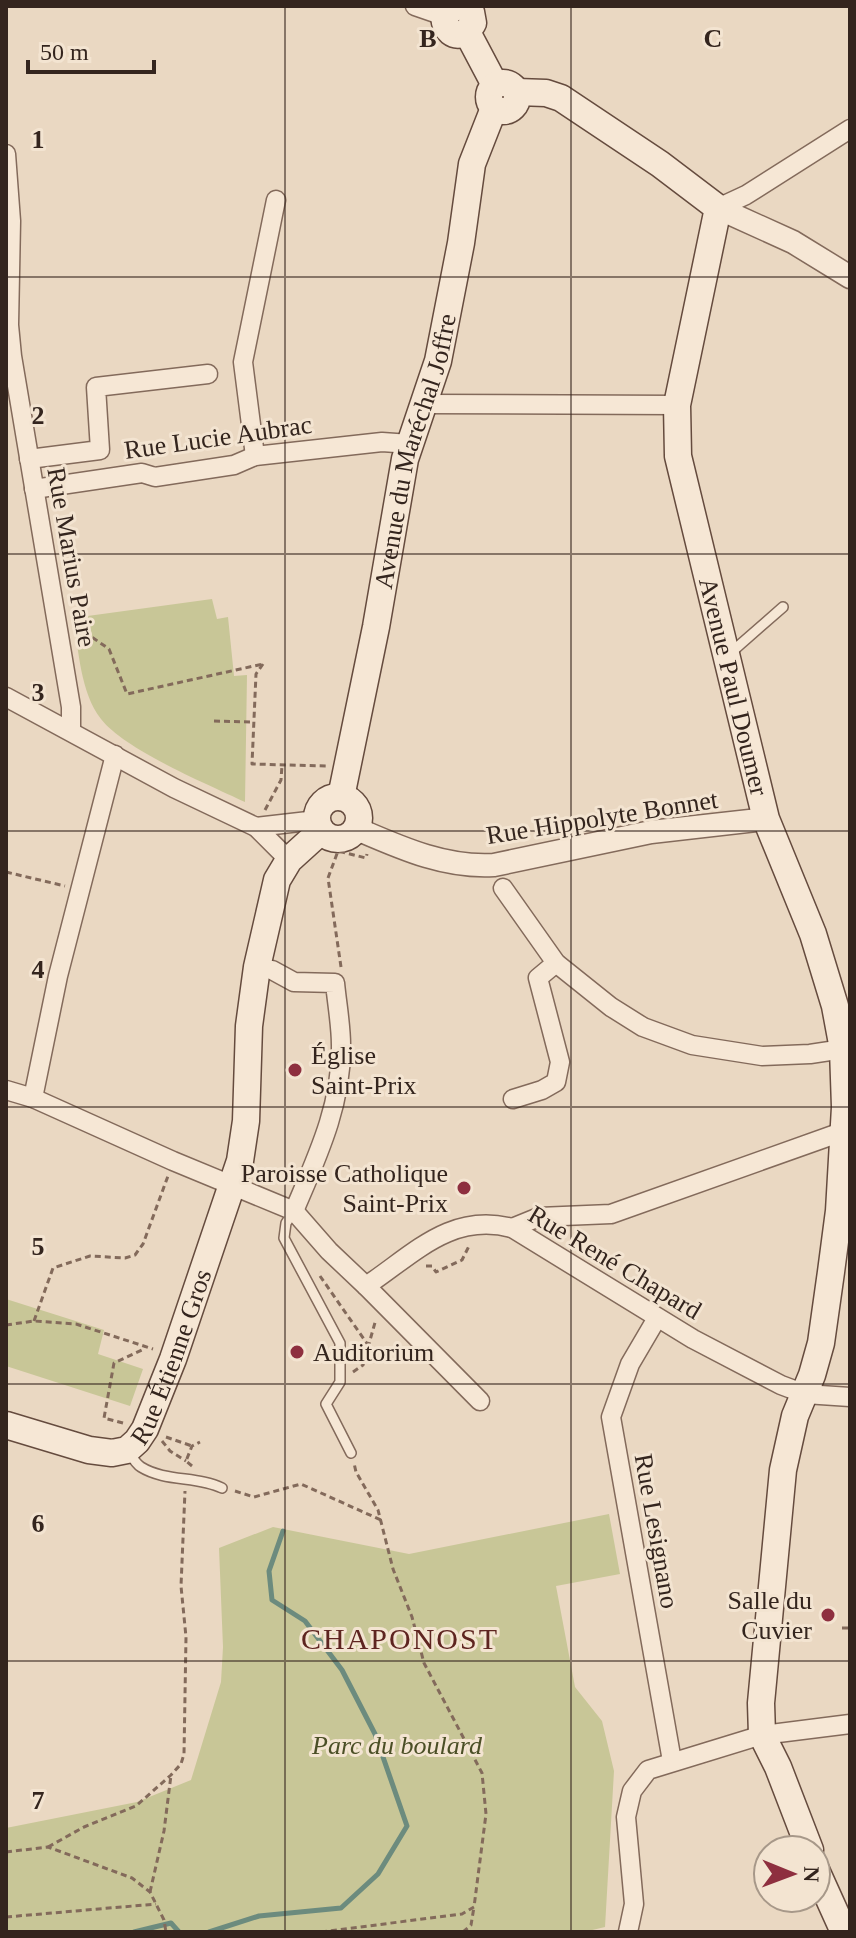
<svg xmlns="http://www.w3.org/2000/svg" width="856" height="1938" font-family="'Times New Roman',serif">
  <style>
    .green { fill: #c8c697 }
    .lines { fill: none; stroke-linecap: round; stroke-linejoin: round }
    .stream { stroke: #6c8b7e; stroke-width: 5 }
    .service-casing { stroke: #836a5b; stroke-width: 12 }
    .minor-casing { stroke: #836a5b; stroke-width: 21 }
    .tertiary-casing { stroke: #836a5b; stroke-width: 25 }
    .secondary-casing { stroke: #654b3e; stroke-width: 29 }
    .path { stroke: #836a5b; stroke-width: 3; stroke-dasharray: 6 4; stroke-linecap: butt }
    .service { stroke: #f6e7d5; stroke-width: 9 }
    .minor { stroke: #f6e7d5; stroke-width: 18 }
    .tertiary { stroke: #f6e7d5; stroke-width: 22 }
    .secondary { stroke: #f6e7d5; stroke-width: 26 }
    .grid { fill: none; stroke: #34251e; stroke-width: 2; stroke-opacity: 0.55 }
    .poi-dot { fill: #8e2f3f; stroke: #f3e4d1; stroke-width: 3 }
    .labels { text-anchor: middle; stroke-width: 6; stroke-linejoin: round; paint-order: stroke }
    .street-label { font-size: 26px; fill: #34251e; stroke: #f3e4d1 }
    .poi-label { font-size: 26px; fill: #34251e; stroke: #f3e4d1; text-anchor: start }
    .park-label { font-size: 26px; font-style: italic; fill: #4b4f26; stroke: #f3e4d1 }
    .quarter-label { font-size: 30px; letter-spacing: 2px; fill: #5e2420; stroke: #f3e4d1 }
    .grid-label { font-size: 26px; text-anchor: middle; font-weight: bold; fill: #34251e; stroke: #f3e4d1; stroke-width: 6; stroke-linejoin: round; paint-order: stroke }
  </style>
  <rect width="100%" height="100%" fill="#ead8c2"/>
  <!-- green -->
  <g class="green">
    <path d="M212,599L217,619L228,617L234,676L247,675L245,802C207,784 125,750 101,719C80,692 79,650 73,618Z"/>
    <polygon points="6,1299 104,1330 98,1354 143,1369 130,1406 6,1366"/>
    <polygon points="609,1514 620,1574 556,1586 575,1687 602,1721 614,1771 605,1927 584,1932 6,1932 6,1828 137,1802 191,1780 221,1682 223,1647 219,1548 273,1527 409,1554"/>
  </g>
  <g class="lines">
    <!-- stream -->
    <g class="stream">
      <polyline points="134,1932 171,1923 179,1932"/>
      <polyline points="209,1932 259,1916 341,1908 378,1874 407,1826 375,1734 342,1670 305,1621 272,1600 269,1571 283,1531"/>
    </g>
    <defs>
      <g id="service">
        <polyline points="726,651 735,649 783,607"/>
        <polyline points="294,1211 286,1223 284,1238 340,1343 340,1382 326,1404 351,1453"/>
        <path d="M129,1452C132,1457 136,1464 141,1467C165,1482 198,1476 222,1488"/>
      </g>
      <g id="minor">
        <polyline points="415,6 444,16"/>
        <polyline points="6,154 11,221 9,325 12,356 71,707 71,731"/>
        <polyline points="718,208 746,195 850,129"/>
        <polyline points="425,404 677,405"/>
        <polyline points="255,456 243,362 276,200"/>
        <polyline points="29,459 100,450 96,387 208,374"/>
        <polyline points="34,489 142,473 155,477 234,465 255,456 382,442 410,444"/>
        <polyline points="6,697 174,788 256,827 289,860"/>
        <polyline points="256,827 317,820"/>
        <polyline points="503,888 556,963 611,1007 643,1027 692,1045 762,1056 810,1054 843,1049"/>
        <path d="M257,967L272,970L294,982L335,983C337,1004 341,1025 341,1045C342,1105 317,1157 294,1211"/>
        <path d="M6,1090L33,1098L173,1161L294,1211L329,1251L366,1286C414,1254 451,1212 512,1228L693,1339L781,1385L805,1394L850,1397"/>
        <polyline points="33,1098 58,976 115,755"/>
        <polyline points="513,1099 542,1090 556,1082 560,1062 538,978 556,963"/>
        <polyline points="512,1228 539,1217 611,1214 850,1129"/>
        <polyline points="366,1286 480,1401"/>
        <polyline points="657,1318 630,1364 611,1417 672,1761"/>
        <polyline points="628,1932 634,1904 626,1817 632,1791 648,1770 762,1735 850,1724"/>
      </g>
      <g id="tertiary">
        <polyline points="718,208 793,242 850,277"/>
        <path d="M357,829C401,848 445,868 494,865L651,832L766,819"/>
      </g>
      <g id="secondary">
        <path d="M455,6L444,16C445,30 453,39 467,32L473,23L471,12L462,6"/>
        <polyline points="467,32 495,85"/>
        <circle cx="503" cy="97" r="14"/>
        <path id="s1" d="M517,92L546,93L561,98L660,164L718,208L677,405L678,456L766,819L813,934L835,1006L843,1049L845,1107L839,1211L831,1272L821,1343L812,1375L795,1416L783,1470L761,1703L762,1735L778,1767L810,1850"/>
        <circle cx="338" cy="818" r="21"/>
        <path id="s2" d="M341,797L376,627L405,459L438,361L461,243L472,164L494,108"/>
        <path id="s3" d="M6,1425L89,1450L112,1453L127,1450L137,1441L145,1429L173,1359L240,1161L246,1121L249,1026L257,967L277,880L289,860L321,831"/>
        <polyline points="816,1870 844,1932"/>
      </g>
    </defs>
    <!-- service casing -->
    <use href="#service" class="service-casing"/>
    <!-- minor casing -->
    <use href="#minor" class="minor-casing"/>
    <!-- tertiary casing -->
    <use href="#tertiary" class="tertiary-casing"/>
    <!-- secondary casing -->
    <use href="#secondary" class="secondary-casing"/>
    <!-- path -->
    <g class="path">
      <polyline points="76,626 109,649 127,694 263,664"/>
      <polyline points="263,664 256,674 252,764 326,766"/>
      <polyline points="214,721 253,722"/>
      <polyline points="265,810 281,780 282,765"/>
      <polyline points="6,872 65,886"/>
      <polyline points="341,967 328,878 338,851 366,858 367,854"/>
      <polyline points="426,1266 432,1266 436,1272 462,1260 469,1246"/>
      <polyline points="320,1276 368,1345"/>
      <polyline points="34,1321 53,1268 90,1256 125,1258 135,1255 143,1244 168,1176"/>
      <polyline points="6,1325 34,1321 76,1324 153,1349"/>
      <polyline points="353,1372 363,1365 376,1319"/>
      <polyline points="123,1423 104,1418 114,1363 142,1350 145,1346"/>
      <polyline points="166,1437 192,1446"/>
      <polyline points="162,1441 170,1451 186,1461"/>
      <polyline points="192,1466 186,1461 192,1446 200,1442"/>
      <polyline points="235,1491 254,1497 301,1484 381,1520"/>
      <polyline points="842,1628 850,1628"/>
      <polyline points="48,1847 84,1827 136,1806 171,1775 181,1764 184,1754 186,1637 181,1586 185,1491"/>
      <polyline points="6,1852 48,1847 132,1878 150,1892 164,1920 166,1932"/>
      <polyline points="150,1892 164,1831 171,1775"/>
      <polyline points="6,1917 156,1904"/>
      <polyline points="321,1932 462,1914 474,1907 486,1814 482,1773 424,1663 412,1617 393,1569 378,1510 356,1472 354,1463"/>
      <polyline points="463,1932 471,1925 474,1907"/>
    </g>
    <!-- service -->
    <use href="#service" class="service"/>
    <!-- minor -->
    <use href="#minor" class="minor"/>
    <!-- tertiary -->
    <use href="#tertiary" class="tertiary"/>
    <!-- secondary -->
    <use href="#secondary" class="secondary"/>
  </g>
  <!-- grid -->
  <path class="grid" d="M285,6V1932M571,6V1932M6,277H850M6,554H850M6,831H850M6,1107H850M6,1384H850M6,1661H850"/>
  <!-- markers -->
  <g class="poi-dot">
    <circle cx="295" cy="1070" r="8"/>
    <circle cx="464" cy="1188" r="8"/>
    <circle cx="297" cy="1352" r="8"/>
    <circle cx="828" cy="1615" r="8"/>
  </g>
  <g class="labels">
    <!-- street labels -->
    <g class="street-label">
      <text transform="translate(218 437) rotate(-8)" y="9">Rue Lucie Aubrac</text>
      <text dy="9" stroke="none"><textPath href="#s2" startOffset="354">Avenue du Maréchal Joffre</textPath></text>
      <text transform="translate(72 557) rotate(80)" y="9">Rue Marius Paire</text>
      <text dy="9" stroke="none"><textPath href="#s1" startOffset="726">Avenue Paul Doumer</textPath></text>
      <text transform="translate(602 817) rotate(-9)" y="9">Rue Hippolyte Bonnet</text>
      <text transform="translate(615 1262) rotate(31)" y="9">Rue René Chapard</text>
      <text dy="9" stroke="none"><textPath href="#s3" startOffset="230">Rue Étienne Gros</textPath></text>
      <text transform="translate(657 1531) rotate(80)" y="9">Rue Lesignano</text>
    </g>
    <!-- poi labels -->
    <g class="poi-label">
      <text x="311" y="1064">Église<tspan x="311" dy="30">Saint-Prix</tspan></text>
      <text x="448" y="1182" text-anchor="end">Paroisse Catholique<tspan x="448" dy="30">Saint-Prix</tspan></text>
      <text x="313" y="1361">Auditorium</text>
      <text x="812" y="1609" text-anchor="end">Salle du<tspan x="812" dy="30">Cuvier</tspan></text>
    </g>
    <!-- park labels -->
    <g class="park-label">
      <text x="397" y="1754">Parc du boulard</text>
    </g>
    <!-- quarter labels -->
    <g class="quarter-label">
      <text x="400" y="1649">CHAPONOST</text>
    </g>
  </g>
  <g class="grid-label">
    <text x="428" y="47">B</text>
    <text x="713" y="47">C</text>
    <text x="38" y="148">1</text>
    <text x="38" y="424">2</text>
    <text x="38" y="701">3</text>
    <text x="38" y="978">4</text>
    <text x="38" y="1255">5</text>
    <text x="38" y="1532">6</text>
    <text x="38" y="1809">7</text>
  </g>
  <!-- border -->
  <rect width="856" height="1938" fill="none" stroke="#34251e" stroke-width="16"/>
  <!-- north arrow -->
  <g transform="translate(792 1874) rotate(91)"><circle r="38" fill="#f3e4d1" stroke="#a79889" stroke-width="2"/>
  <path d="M0-6L14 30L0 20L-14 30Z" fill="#8e2f3f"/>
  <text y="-12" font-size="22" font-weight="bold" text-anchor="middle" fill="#34251e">N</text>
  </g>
  <!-- scale -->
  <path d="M28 60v12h126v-12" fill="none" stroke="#34251e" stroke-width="4"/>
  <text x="40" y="60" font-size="24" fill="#34251e" stroke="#f3e4d1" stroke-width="6" paint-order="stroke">50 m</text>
</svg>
